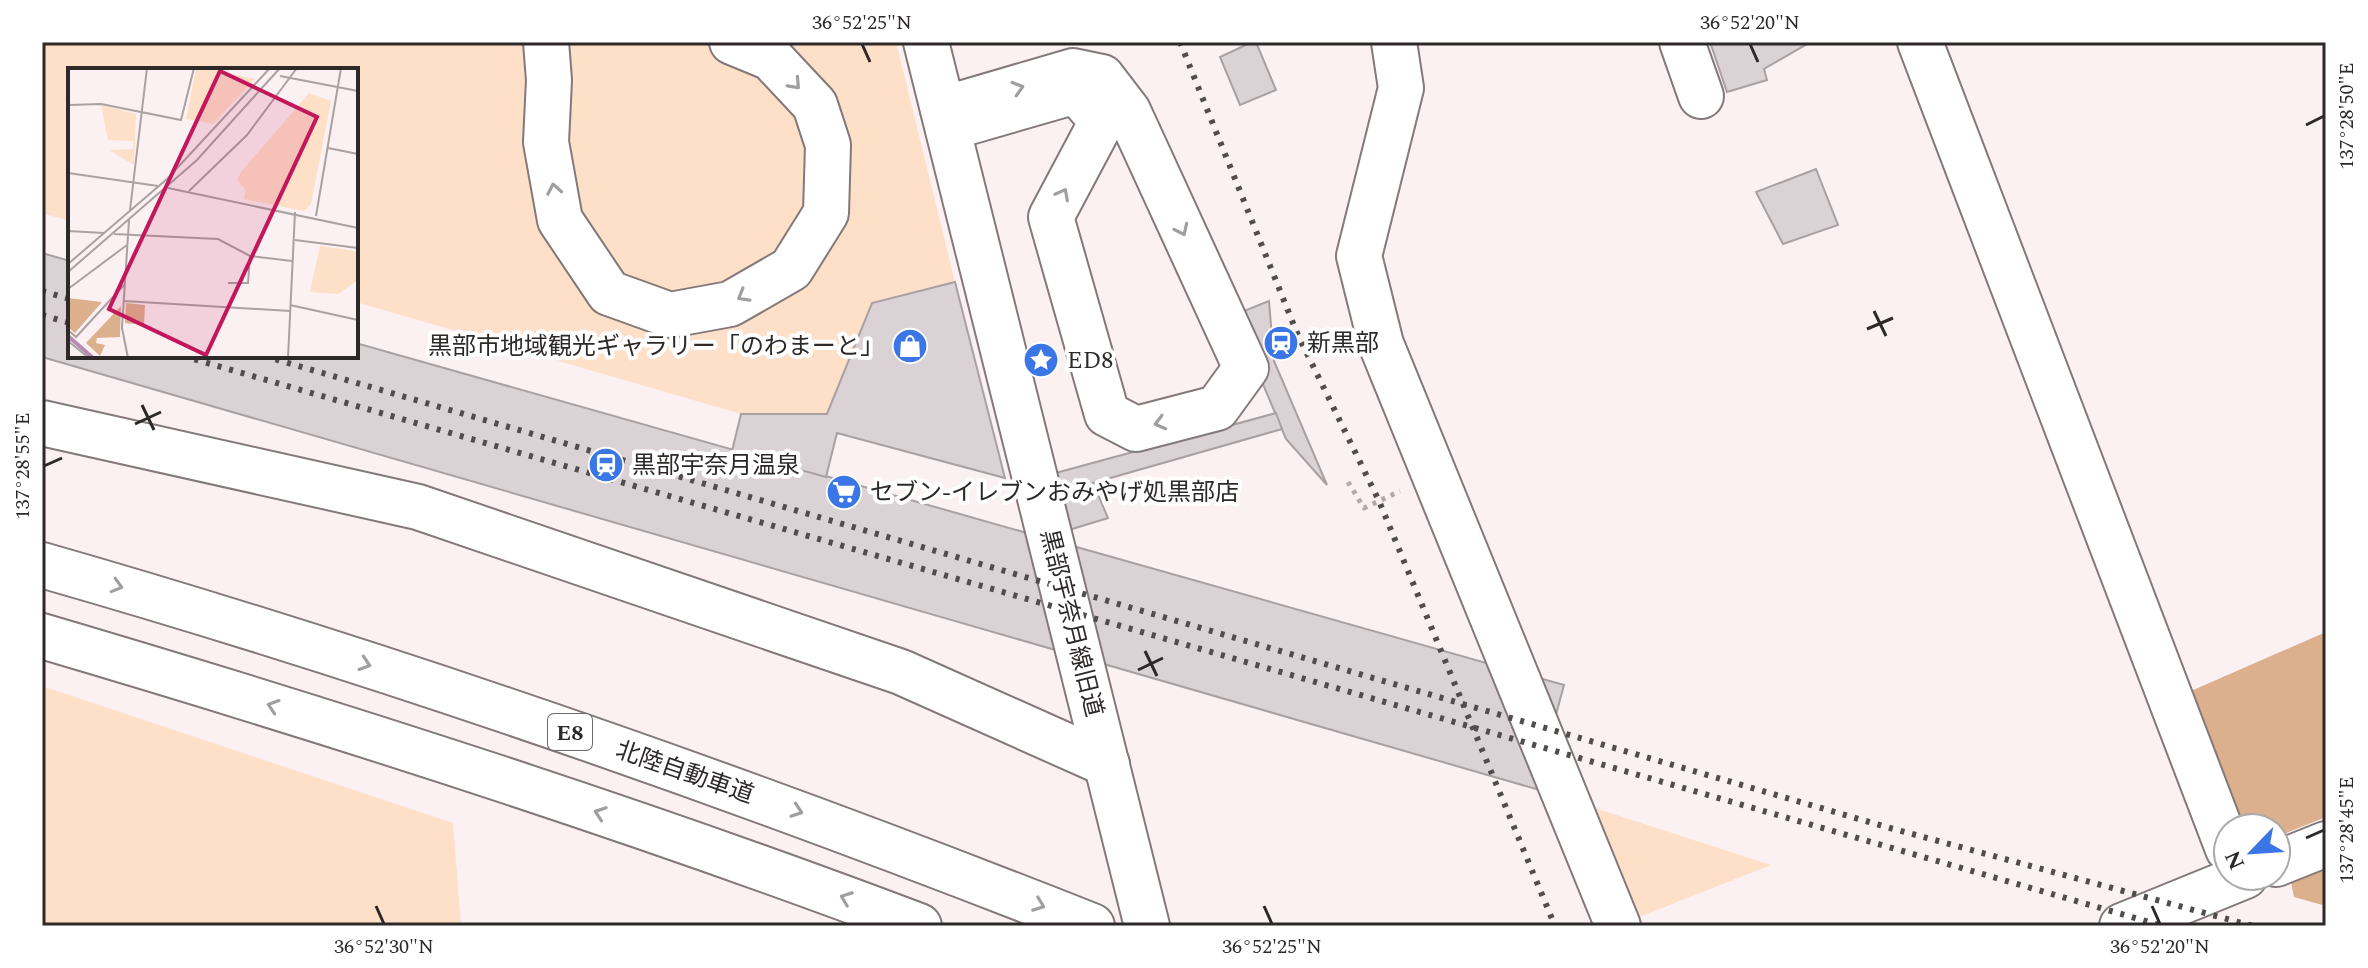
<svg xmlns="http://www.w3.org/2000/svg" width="2368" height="968" font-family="Spectral,'Noto Sans JP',serif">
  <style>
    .green { fill: #fedfc8 }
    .forest { fill: #dcaf8d }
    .building { fill: #dbd2d5; stroke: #a9a0a4; stroke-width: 2 }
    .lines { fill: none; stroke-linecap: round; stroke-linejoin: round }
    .minor-casing { stroke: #83797a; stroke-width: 48 }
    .highway-casing { stroke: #83797a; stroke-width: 48 }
    .path { stroke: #b2a9aa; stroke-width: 5; stroke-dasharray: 4 6; stroke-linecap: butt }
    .minor { stroke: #fff; stroke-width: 44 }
    .highway { stroke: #fff; stroke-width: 44 }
    .rail { stroke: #524d4d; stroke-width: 6; stroke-dasharray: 4 8; stroke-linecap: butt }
    .oneway { stroke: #a09f9f }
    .ticks { fill: none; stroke: #2d2929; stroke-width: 3 }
    .labels { text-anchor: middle; stroke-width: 8; stroke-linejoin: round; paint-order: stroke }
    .shield { fill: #fff; stroke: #6c6969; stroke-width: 2 }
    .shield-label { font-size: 22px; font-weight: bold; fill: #2d2929 }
    .poi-label { font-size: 24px; fill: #2d2929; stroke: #fff; text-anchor: start }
    .street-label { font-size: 24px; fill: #2d2929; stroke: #fff }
    .inset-river { fill: none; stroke: #b58db2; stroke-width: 4 }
    .inset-road { fill: none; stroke: #a9a1a2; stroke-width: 2 }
    .view { fill: #c2185b; fill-opacity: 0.15; stroke: #c2185b; stroke-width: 4 }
    .inset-edge { fill: none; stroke: #2d2929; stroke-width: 4 }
    .neatline { fill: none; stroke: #2d2929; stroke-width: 3 }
    .ticks-label { font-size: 20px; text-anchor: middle; fill: #2d2929 }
  </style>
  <rect width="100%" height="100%" fill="#fcf1f2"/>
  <!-- green -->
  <g class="green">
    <polygon points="42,42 896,42 955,282 872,303 827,414 741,414 356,302 356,70 70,70 70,221 42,213"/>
    <polygon points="42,686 453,823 461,926 42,926"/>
    <polygon points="1536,789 1771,865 1629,921"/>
  </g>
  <!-- forest -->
  <g class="forest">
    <polygon points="2326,632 2326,817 2276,837 2276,828 2242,828 2191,691"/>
    <polygon points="2326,865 2326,906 2294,897 2290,877"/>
  </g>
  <!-- building -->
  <g class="building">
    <polygon points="1252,42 1256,42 1276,90 1240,105 1220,57"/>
    <polygon points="1710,42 1806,42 1807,44 1764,69 1767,80 1727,92"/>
    <polygon points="1816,169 1838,225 1783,244 1756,192"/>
    <polygon points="42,253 70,261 70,356 356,356 356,343 1564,685 1536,789 42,357"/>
    <polygon points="955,282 1005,478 837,433 826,477 732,451 741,414 827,414 872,303"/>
    <polygon points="1269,301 1274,361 1327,485 1286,439 1234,315"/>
    <polygon points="1276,413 1282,429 1093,483 1108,518 1069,530 1052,474"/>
  </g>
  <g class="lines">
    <defs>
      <g id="minor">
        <polyline points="546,42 549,80 546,142 560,220 609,293 670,315 730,304 791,269 826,213 828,145 815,105 771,58 732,42"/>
        <polyline points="926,42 1147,926"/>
        <polyline points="1394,42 1401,88 1359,256 1381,344 1618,926"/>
        <polyline points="1682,42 1701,96"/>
        <polyline points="1920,42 2228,849"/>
        <polyline points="943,109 1073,71 1102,77 1128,111 1246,368 1217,408 1136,429 1107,414 1051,217 1102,121 1076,91 948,128"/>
        <polyline points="42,423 418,507 901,672 1107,764"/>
        <polyline points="2276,864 2326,844"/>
        <polyline points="2122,926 2245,876"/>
      </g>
      <g id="highway">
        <path d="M42,565C398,667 748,790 1092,926"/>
        <path d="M42,636C337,723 631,817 919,926"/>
      </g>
    </defs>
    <!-- minor casing -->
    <use href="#minor" class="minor-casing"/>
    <!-- highway casing -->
    <use href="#highway" class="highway-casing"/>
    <!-- path -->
    <polyline class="path" points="1348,482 1364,508 1400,491"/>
    <!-- minor -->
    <use href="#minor" class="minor"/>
    <!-- highway -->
    <use href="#highway" class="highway"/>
    <!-- rail -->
    <g class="rail">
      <polyline points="1180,42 1297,333 1379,501 1555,926"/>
      <polyline points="42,291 70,299"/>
      <polyline points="42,315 70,323"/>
      <polyline points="183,356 2163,926"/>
      <polyline points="264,356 1890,828 2253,926"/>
    </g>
  </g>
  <!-- one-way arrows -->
  <defs><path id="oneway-chevron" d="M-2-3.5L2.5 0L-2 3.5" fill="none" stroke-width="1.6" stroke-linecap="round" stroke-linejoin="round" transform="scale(2)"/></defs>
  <g class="oneway">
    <use href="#oneway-chevron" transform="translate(795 84) rotate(47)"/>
    <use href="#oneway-chevron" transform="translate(1018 88) rotate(-17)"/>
    <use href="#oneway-chevron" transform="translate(554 189) rotate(-100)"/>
    <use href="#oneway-chevron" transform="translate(1063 194) rotate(-62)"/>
    <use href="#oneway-chevron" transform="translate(1182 230) rotate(65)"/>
    <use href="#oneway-chevron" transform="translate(743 296) rotate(150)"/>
    <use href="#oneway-chevron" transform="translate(1160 423) rotate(165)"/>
    <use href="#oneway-chevron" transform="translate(117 586) rotate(16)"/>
    <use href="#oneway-chevron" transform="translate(365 664) rotate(18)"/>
    <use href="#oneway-chevron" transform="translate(273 706) rotate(-162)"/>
    <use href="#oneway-chevron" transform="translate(797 811) rotate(19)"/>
    <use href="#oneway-chevron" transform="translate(600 813) rotate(-161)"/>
    <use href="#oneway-chevron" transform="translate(846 898) rotate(-159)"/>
    <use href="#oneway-chevron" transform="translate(1039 905) rotate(21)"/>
  </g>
  <!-- ticks -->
  <path class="ticks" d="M862,44L870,62M1750,44L1758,62M2306,125L2324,116M1874,311L1886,336M1867,329L1893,318M142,405L154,430M135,424L161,412M44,466L62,458M1145,651L1157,676M1138,670L1163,658M2306,838L2324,830M376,906L384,924M1264,906L1272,924M2152,906L2160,924"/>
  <!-- icons -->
  <defs>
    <symbol id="station-disc" viewBox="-11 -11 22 22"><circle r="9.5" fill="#3a76e5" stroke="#fff"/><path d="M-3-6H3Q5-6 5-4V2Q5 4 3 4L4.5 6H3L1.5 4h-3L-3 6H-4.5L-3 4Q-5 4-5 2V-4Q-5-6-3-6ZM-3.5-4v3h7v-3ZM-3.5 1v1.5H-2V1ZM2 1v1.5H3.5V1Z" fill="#fff"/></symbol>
    <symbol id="shop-disc" viewBox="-11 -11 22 22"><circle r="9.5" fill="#3a76e5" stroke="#fff"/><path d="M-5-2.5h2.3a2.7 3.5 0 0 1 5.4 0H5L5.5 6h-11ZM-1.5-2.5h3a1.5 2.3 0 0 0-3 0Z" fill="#fff"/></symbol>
    <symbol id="sight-disc" viewBox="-11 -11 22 22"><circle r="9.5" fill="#3a76e5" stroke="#fff"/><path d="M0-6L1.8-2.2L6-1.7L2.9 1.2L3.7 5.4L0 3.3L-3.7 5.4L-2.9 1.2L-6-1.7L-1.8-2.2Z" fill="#fff"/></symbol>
    <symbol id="supermarket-disc" viewBox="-11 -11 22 22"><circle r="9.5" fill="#3a76e5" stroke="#fff"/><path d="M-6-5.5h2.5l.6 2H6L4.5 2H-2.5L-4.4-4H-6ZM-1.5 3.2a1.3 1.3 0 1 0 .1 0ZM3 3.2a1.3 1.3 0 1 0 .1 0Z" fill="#fff"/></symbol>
  </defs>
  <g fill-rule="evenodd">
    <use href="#station-disc" x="1261" y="323" width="40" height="40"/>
    <use href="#shop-disc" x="890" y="326" width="40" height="40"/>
    <use href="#sight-disc" x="1021" y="340" width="40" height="40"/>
    <use href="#station-disc" x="586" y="445" width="40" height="40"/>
    <use href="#supermarket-disc" x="824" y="472" width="40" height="40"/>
  </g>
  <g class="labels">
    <!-- shield labels -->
    <rect class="shield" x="548" y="714" width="44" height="36" rx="6"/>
    <g class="shield-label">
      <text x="570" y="740">E8</text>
    </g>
    <!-- poi labels -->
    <g class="poi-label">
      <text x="1307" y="351">新黒部</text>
      <text x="884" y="354" text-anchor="end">黒部市地域観光ギャラリー「のわまーと」</text>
      <text x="1067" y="368">ED8</text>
      <text x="632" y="473">黒部宇奈月温泉</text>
      <text x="870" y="500">セブン-イレブンおみやげ処黒部店</text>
    </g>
    <!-- street labels -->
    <g class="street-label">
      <text transform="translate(1072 623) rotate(76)" y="8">黒部宇奈月線旧道</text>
      <text transform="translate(685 772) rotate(19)" y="8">北陸自動車道</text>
    </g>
  </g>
  <!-- overview -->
  <g transform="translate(68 68)">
    <rect width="290" height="290" fill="#fcf1f2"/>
    <path d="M128,0H138L187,11L145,56L118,51ZM241,25L263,33L243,136L236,143L176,131L178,122L169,112L173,104ZM33,37L68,46L66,97L41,82L65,81V73L40,72ZM252,178L287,183L290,188V212L270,226L242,224Z" fill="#fedfc8"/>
    <path d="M0,230L34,234L7,265L0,259ZM58,235L77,237L76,257L57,255ZM53,238L52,269L29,270L28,275L37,277L32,288L18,275Z" fill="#dcaf8d"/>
    <path class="inset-river" d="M0,268L25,290"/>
    <path class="inset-road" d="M212,8L290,23M0,37L33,36L113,52L126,0M260,80L290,86M0,105L90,118M100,120L290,160M121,123L179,67L229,0M62,142L79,0M248,148L273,0M0,163L36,165M46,166L150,171L182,188L224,193M227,172L290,180M0,196L99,111L202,0M0,204L129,92L212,0M160,215H180L182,188M0,221L59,177M56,233L222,243M222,237L290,252M0,262L8,269L57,216M0,273L21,290M60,290L54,260L61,152M220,290L227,144"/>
    <path class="view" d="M152,3L249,49L138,287L41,241Z"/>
    <rect width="290" height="290" class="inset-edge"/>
  </g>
  <!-- border -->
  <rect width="2368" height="968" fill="none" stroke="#ffffff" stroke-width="88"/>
  <!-- north arrow -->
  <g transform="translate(2252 852) rotate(245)"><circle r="38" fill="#ffffff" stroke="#aba9a9" stroke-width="2"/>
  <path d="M0-6L14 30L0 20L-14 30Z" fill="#3a76e5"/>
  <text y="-12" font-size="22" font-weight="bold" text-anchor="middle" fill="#2d2929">N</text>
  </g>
  <rect x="44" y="44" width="2280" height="880" class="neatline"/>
  <g class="ticks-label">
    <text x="862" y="29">36°52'25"N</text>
    <text x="1750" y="29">36°52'20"N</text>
    <text transform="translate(2346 116) rotate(-90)" y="7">137°28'50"E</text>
    <text transform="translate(22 466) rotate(-90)" y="7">137°28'55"E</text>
    <text transform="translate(2346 830) rotate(-90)" y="7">137°28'45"E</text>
    <text x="384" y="953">36°52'30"N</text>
    <text x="1272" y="953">36°52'25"N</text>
    <text x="2160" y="953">36°52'20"N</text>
  </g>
</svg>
